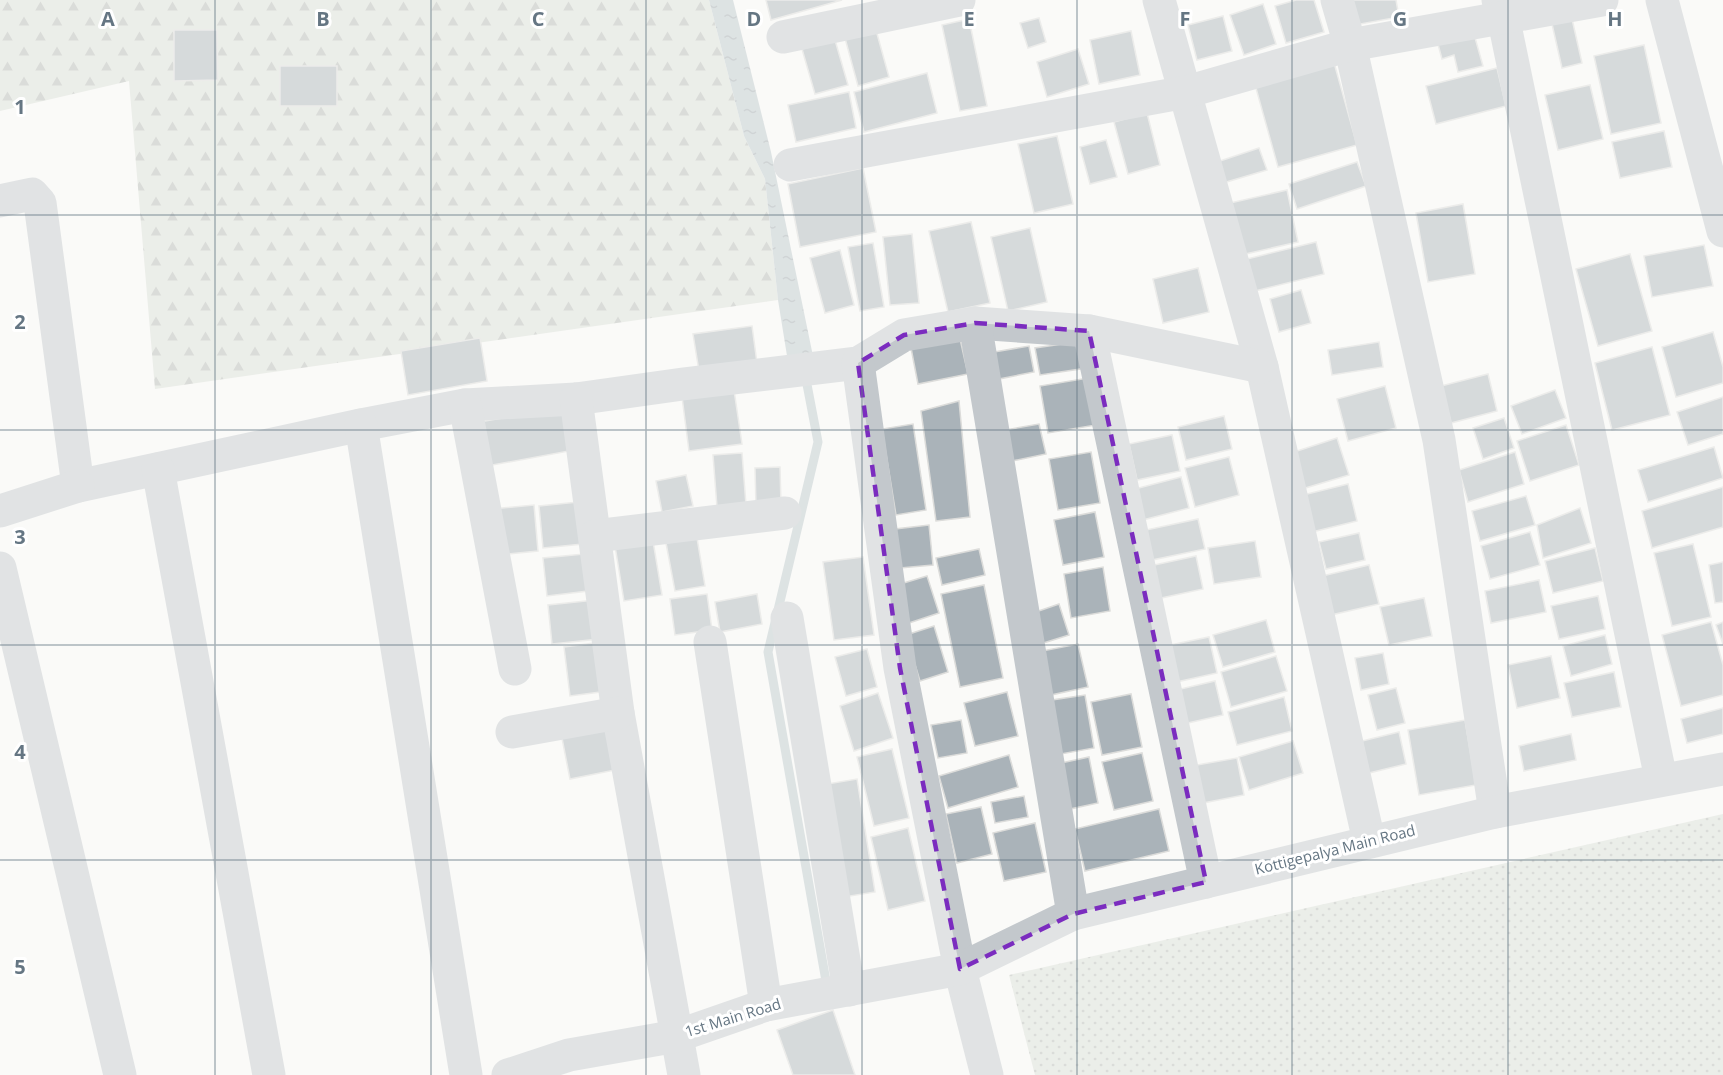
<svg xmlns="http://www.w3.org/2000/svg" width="1723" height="1075" font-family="'Open Sans',sans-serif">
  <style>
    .grass { fill: url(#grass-dots) }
    .forest { fill: url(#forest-firs) }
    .water { fill: url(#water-ripples) }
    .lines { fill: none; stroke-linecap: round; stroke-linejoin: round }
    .stream { stroke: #bbc7cb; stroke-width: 9 }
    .building { fill: #aab3b9; stroke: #dcdcda; stroke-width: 1.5 }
    .minor { stroke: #c3c8cc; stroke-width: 33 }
    .marked { fill: none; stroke: #7b2cbf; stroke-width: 4.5; stroke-dasharray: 12 8; stroke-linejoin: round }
    .grid { fill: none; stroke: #657683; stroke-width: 1.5; stroke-opacity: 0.55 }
    .labels { text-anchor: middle; stroke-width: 6; stroke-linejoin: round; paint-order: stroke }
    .street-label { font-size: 15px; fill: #657683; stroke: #fff }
    .grid-label { font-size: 20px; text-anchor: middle; font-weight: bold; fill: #657683; stroke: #fff; stroke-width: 6; stroke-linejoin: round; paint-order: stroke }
  </style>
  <defs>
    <pattern id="grass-dots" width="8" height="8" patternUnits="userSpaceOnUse" patternTransform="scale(1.5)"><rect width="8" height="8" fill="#dadfd7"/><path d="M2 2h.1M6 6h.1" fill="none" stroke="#b4b9b4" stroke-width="1.8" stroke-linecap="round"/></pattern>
    <pattern id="forest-firs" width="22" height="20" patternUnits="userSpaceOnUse" patternTransform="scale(1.5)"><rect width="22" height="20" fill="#dadfd7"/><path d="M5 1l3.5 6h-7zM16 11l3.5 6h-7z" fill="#b4b9b4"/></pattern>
    <pattern id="water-ripples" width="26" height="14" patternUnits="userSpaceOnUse" patternTransform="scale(1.5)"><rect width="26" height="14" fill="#bbc7cb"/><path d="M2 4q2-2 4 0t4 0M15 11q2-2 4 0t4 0" fill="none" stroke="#9ca6aa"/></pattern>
  </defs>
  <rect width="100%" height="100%" fill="#fafaf8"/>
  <!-- grass -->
  <polygon class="grass" points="1723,814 1723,1075 1035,1075 1009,975"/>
  <!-- forest -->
  <polygon class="forest" points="0,0 709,0 744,136 765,179 778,300 155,389 129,81 0,111"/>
  <!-- water -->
  <polygon class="water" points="709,0 733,0 771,152 814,361 788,362 778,300 765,179 744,136"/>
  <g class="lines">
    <!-- stream -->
    <polyline class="stream" points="805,374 818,442 768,652 826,981"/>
  </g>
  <!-- building -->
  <g class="building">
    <polygon points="766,0 842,0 771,20"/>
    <polygon points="1296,0 1314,0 1324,32 1286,43 1275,6"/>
    <polygon points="1351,0 1396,0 1399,17 1355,25"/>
    <polygon points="1263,4 1276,44 1244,55 1230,15"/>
    <polygon points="1223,16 1232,51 1197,60 1188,25"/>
    <polygon points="1039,18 1046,42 1028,48 1020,23"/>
    <polygon points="969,19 987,106 960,111 942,25"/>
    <polygon points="1572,19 1582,63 1562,68 1552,24"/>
    <polygon points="1472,27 1483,66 1458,72 1454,55 1442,59 1436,37"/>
    <polygon points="174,30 217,30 218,80 174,81"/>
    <polygon points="876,30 889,77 858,86 845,38"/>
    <polygon points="1131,31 1140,75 1099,84 1090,40"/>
    <polygon points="835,40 848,85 815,94 802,49"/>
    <polygon points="1644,45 1661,123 1611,134 1594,56"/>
    <polygon points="1078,49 1089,84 1047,97 1037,62"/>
    <polygon points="1333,59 1357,145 1278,167 1254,81"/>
    <rect x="280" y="66" width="57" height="40"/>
    <polygon points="1497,68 1506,106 1436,124 1426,86"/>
    <polygon points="927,73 937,113 864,132 854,92"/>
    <polygon points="1590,85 1603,139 1558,150 1545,95"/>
    <polygon points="849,92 856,128 796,142 788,105"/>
    <polygon points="1147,113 1160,165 1128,174 1114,122"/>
    <polygon points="1664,131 1672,167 1620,178 1612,142"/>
    <polygon points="1057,136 1073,204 1034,213 1018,144"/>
    <polygon points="1106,140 1117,177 1090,184 1080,147"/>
    <polygon points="1259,148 1267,170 1223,183 1217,162"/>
    <polygon points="1357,162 1366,186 1297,209 1289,184"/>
    <polygon points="863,168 876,232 800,247 788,184"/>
    <polygon points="1287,190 1298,242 1241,255 1230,203"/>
    <polygon points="1463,204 1475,274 1428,282 1416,213"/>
    <polygon points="971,222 990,303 948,312 929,231"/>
    <polygon points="1030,228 1047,302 1008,311 991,237"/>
    <polygon points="912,234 919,303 890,305 883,237"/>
    <polygon points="1316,242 1324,274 1251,292 1243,260"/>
    <polygon points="873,243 884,307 860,311 848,247"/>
    <polygon points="1704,245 1713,286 1652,297 1644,256"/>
    <polygon points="840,250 854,305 825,313 810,258"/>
    <polygon points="1630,254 1652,331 1598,346 1576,269"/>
    <polygon points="1198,268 1209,312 1163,323 1153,279"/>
    <polygon points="1301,290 1311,323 1279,332 1270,299"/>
    <polygon points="752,326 757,363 699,371 693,334"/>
    <polygon points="1713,332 1723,367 1723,383 1676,397 1662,347"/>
    <polygon points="480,338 487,381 408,395 401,351"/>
    <polygon points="960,339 968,374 918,384 911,348"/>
    <polygon points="1083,341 1087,368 1040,375 1035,348"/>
    <polygon points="1379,342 1383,367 1332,375 1328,350"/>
    <polygon points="1029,346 1034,372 999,379 994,352"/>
    <polygon points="1652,347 1670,415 1612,430 1595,363"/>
    <polygon points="1488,374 1497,411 1451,423 1441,386"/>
    <polygon points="1088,378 1096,425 1048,433 1040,386"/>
    <polygon points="1385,386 1396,428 1348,441 1337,399"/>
    <polygon points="734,390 742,444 689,451 682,397"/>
    <polygon points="1555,390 1566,418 1522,434 1511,406"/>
    <polygon points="1723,397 1723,434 1688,445 1677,412"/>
    <polygon points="959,401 970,517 936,521 921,411"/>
    <polygon points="562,408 569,451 487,466 479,422"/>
    <polygon points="1224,416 1232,449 1186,460 1178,427"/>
    <polygon points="1504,418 1514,448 1483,459 1473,428"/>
    <polygon points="913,424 926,510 896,515 882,429"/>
    <polygon points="1039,424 1046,454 1012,461 1005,430"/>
    <polygon points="1566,425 1579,465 1530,481 1517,441"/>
    <polygon points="1172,435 1180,471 1137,480 1129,444"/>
    <polygon points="1337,438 1349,475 1302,489 1291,453"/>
    <polygon points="1714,447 1723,478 1648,502 1638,470"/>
    <polygon points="1091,452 1100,503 1058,510 1049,459"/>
    <polygon points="1515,452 1524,484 1468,502 1459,470"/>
    <polygon points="742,453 746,505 717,507 713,455"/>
    <polygon points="1229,457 1239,495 1195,507 1185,468"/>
    <polygon points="780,467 781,505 756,506 755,468"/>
    <polygon points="686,475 693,506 662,512 656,481"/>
    <polygon points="1181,477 1189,508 1139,521 1131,490"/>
    <polygon points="1348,484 1357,521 1312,532 1303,495"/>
    <polygon points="1723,487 1723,527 1652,548 1642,511"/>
    <polygon points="1526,496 1535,525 1480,541 1472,511"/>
    <polygon points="578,502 583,544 543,548 539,506"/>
    <polygon points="534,505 538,551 497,555 492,509"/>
    <polygon points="1580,508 1591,543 1543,558 1537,525"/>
    <polygon points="1095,512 1104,557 1063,565 1054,520"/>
    <polygon points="1198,519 1205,549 1152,560 1146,530"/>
    <polygon points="929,525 933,565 900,568 895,529"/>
    <polygon points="1530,532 1540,565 1490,579 1481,546"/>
    <polygon points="1359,533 1365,560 1326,569 1319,542"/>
    <polygon points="697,538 705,586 675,591 666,543"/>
    <polygon points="653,541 662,595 624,601 615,546"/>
    <polygon points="1255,541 1261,577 1214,584 1208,548"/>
    <polygon points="1693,544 1711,617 1672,626 1654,553"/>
    <polygon points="1595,548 1603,581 1553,593 1545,561"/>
    <polygon points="979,549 985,575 942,585 936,558"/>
    <polygon points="584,554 588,591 547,596 543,558"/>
    <polygon points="1196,556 1203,589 1152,600 1145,567"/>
    <polygon points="863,557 874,635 834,640 823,562"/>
    <polygon points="1723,562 1723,602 1715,603 1709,565"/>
    <polygon points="1369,565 1379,604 1331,615 1322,576"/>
    <polygon points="1103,567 1110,611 1071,618 1064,574"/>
    <polygon points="927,576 939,613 909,623 897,585"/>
    <polygon points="1539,580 1546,612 1491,623 1485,591"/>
    <polygon points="984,585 1003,678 960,687 941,594"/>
    <polygon points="707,594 712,630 675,635 670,599"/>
    <polygon points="757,594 762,624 720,632 715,602"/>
    <polygon points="1598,596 1605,629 1559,639 1551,606"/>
    <polygon points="1424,598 1432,636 1389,645 1380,607"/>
    <polygon points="595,600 599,639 552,644 548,605"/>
    <polygon points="1059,604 1069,635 1037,645 1027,615"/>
    <polygon points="1266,620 1275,652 1223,667 1213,635"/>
    <polygon points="1711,622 1723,665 1723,695 1681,706 1662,635"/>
    <polygon points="1723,622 1723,644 1716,625"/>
    <polygon points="934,626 948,672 920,681 906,635"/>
    <polygon points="1605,635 1612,664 1571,676 1563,646"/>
    <polygon points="1209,637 1217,673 1172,683 1165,646"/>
    <polygon points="602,642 608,691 570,696 564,647"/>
    <polygon points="1078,644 1088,687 1051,695 1042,651"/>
    <polygon points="867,649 877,687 846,696 835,657"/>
    <polygon points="1383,653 1389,684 1361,690 1355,658"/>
    <polygon points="1276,656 1287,691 1231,707 1221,672"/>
    <polygon points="1551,656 1560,698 1517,708 1508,665"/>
    <polygon points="1614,672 1621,707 1572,717 1564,683"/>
    <polygon points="1215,681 1223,715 1179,725 1172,691"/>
    <polygon points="1396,688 1405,723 1377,730 1368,695"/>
    <polygon points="1007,692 1018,736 975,746 964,703"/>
    <polygon points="878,693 893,738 854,751 840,706"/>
    <polygon points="1131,694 1142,747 1102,755 1091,702"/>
    <polygon points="1085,695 1094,748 1061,754 1052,700"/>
    <polygon points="1284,697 1292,731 1237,745 1228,712"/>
    <polygon points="1723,708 1723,734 1687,743 1681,719"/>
    <polygon points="605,719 615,770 570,779 560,728"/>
    <polygon points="961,720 967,753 938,758 931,725"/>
    <polygon points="1465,720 1476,785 1419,795 1408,730"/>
    <polygon points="1399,732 1406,764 1369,773 1362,741"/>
    <polygon points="1571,734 1576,760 1524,771 1519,746"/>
    <polygon points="1293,741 1303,773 1249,790 1239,757"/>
    <polygon points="892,749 909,818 874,826 857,757"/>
    <polygon points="1142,753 1153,801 1114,810 1102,762"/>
    <polygon points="1009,755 1018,787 948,808 939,776"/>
    <polygon points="1089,757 1098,803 1070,809 1061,763"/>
    <polygon points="1237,758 1244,795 1198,804 1191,766"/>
    <polygon points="857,779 875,892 838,898 821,785"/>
    <polygon points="1024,796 1028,817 995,823 991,802"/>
    <polygon points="981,807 992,854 957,863 946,814"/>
    <polygon points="1159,809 1169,851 1085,871 1075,829"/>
    <polygon points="1035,823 1046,872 1004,881 993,833"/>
    <polygon points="908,828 925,901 888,910 871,837"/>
    <polygon points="833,1010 855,1075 793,1075 777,1030"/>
  </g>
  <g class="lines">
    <!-- minor -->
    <g class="minor">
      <polyline points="1159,0 1262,367 1369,841"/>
      <polyline points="1337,0 1350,45 1439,440 1495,812"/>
      <polyline points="1498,0 1503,16 1661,779"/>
      <polyline points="1662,0 1723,231"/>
      <polyline points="783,37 959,0"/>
      <polyline points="790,165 1186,92 1350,45 1602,0"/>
      <polyline points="0,201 32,194 40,203 78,486 361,425 465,405 576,399 683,384 858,363 904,335 975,323 1089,331 1262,367"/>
      <polyline points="975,323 1073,914"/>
      <polyline points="1089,331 1206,882"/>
      <polyline points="858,363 900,668 960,969 987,1075"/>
      <polyline points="576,399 618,713 684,1075"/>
      <polyline points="465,405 515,669"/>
      <polyline points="361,425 466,1075"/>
      <polyline points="158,469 269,1075"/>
      <polyline points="0,511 78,486"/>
      <polyline points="595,536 785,513"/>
      <polyline points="0,568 120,1075"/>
      <polyline points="787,618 849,990"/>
      <polyline points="710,642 766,1005"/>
      <polyline points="512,732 618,713"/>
      <polyline points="508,1075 569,1055 677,1036 766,1005 960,969 1073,914 1495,812 1723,769"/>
    </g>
  </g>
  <!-- marked area -->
  <path d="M0 0H1723V1075H0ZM975,323L1089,331L1206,882L1073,914L960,969L900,668L858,363L904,335Z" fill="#fafaf8" fill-opacity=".55" fill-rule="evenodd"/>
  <path class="marked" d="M975,323L1089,331L1206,882L1073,914L960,969L900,668L858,363L904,335Z"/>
  <!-- grid -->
  <path class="grid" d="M215,0V1075M431,0V1075M646,0V1075M862,0V1075M1077,0V1075M1292,0V1075M1508,0V1075M0,215H1723M0,430H1723M0,645H1723M0,860H1723"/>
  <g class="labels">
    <!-- street labels -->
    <g class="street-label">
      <text transform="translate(1335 850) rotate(-14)" y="5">Kottigepalya Main Road</text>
      <text transform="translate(733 1018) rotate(-17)" y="5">1st Main Road</text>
    </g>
  </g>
  <g class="grid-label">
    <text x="108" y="26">A</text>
    <text x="323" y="26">B</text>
    <text x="538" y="26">C</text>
    <text x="754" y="26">D</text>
    <text x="969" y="26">E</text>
    <text x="1185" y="26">F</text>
    <text x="1400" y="26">G</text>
    <text x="1615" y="26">H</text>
    <text x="20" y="114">1</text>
    <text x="20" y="329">2</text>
    <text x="20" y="544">3</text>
    <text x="20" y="759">4</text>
    <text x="20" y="974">5</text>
  </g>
</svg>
